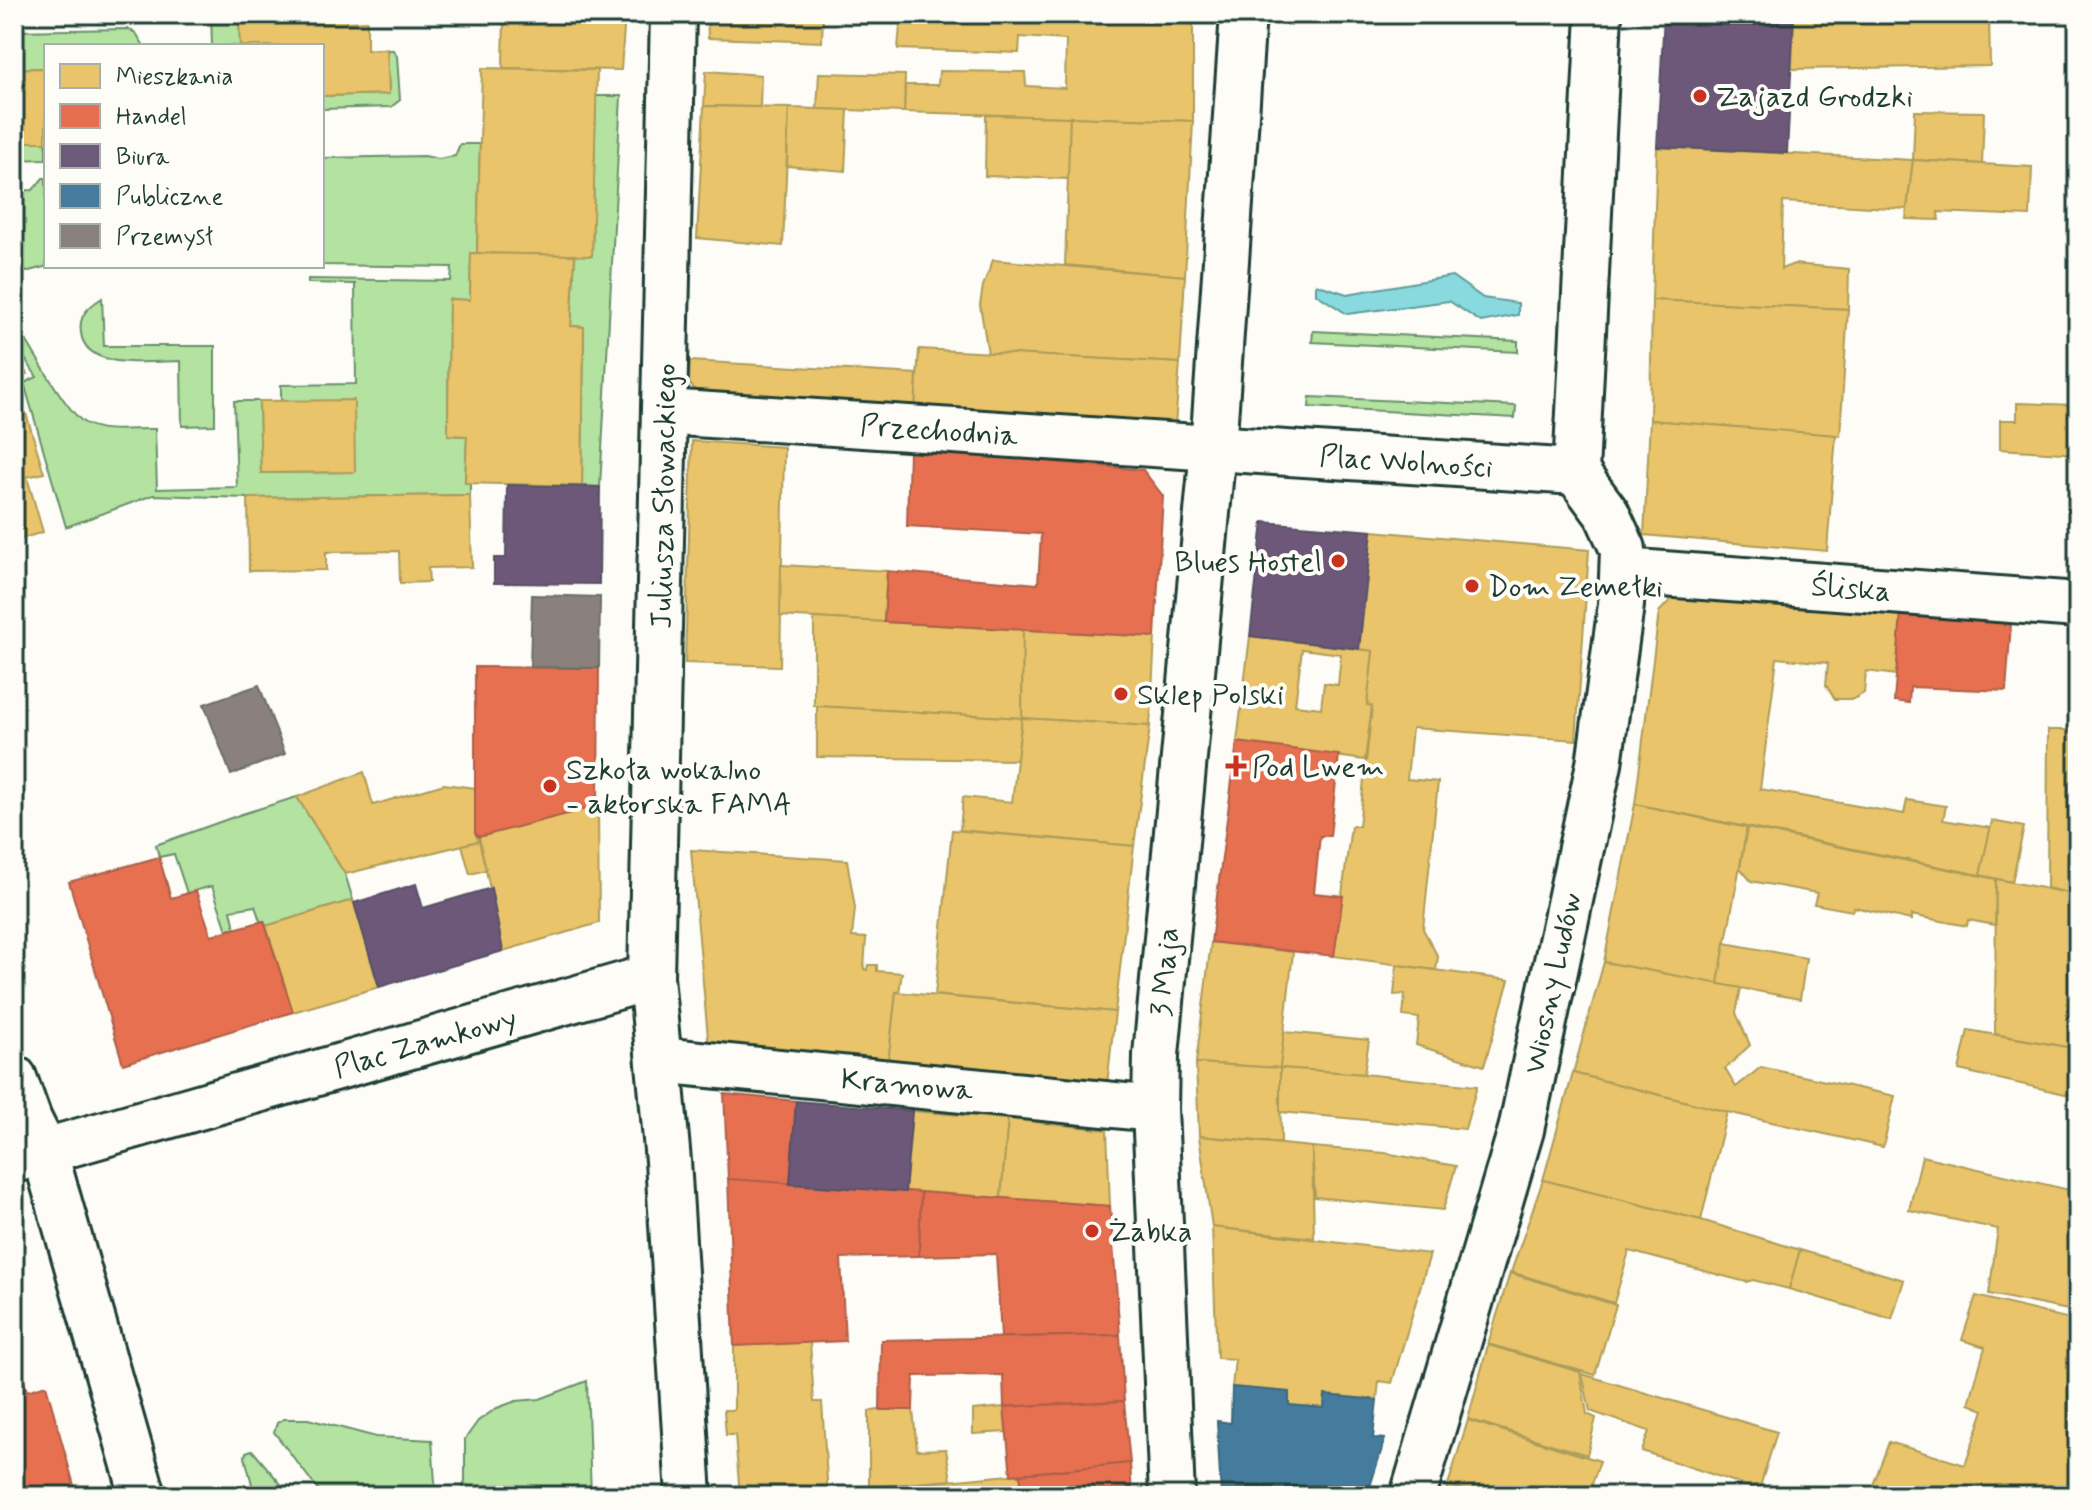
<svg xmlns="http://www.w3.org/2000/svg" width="2092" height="1510" font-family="Mynerve,sans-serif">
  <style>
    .green { fill: #b3e2a1; stroke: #69906a; stroke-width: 2 }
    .water { fill: #88dade; stroke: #5e9b9a; stroke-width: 2 }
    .homes { fill: #e9c46a; stroke: #ac9c5a; stroke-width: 2; fill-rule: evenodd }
    .shops { fill: #e76f51; stroke: #ab6048; stroke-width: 2 }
    .offices { fill: #6d597a; stroke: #565165; stroke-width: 2 }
    .public { fill: #457b9d; stroke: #3a687e; stroke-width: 2 }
    .industry { fill: #8a817c; stroke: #6a6d66; stroke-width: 2 }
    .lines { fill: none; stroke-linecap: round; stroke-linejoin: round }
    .street-casing { stroke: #1f3d34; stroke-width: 50 }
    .street { stroke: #fdfcf7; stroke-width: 44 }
    .poi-dot { fill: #c8321e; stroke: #fdfcf7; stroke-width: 3 }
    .labels { text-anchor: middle; stroke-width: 8; stroke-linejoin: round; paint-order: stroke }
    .poi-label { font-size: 30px; fill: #1f3d34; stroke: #fdfcf7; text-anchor: start }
    .street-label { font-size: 30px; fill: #1f3d34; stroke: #fdfcf7 }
  </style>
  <rect width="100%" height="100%" fill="#fdfcf7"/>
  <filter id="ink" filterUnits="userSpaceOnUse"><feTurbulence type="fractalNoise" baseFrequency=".0125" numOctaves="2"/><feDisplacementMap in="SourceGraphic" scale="16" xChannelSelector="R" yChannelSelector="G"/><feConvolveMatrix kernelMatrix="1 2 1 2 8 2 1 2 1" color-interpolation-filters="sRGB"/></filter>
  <g filter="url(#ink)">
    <!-- green -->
    <g class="green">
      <polygon points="211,14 239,14 240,46 212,46"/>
      <polygon points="127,29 136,33 144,46 46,46 46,68 14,69 14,31"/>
      <polygon points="387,50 393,50 397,56 400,100 391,107 322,109 322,96 389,94"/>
      <polygon points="596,96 621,96 600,487 582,486 584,327 571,326 575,255 592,255"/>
      <polygon points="46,142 46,159 14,160 14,142"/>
      <path d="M460,144H480L477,253L471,254L470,300L449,299L448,435L467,436L465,483H470V495L248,498L153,495L66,527L24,383L37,377L14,342L26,340C38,359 68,413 85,423C104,434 134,428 155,429L157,489L237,487L234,401H259L261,473L354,472V401H281V385L356,384L355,284L308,283V279L451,281L452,267L322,265V158L425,156L438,159L455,156Z"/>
      <polygon points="43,178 46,178 46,266 48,266 14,275 14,191 33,190"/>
      <path d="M102,298L104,346H215V425L182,426L181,361C153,361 86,372 81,333C78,316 88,307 102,298Z"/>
      <polygon points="1313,331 1518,341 1518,352 1312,342"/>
      <polygon points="1310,397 1516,406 1515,418 1309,407"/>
      <polygon points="297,797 345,874 353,900 266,926 264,921 260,921 255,906 231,910 235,928 227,930 212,886 187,893 174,854 159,857 156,845 242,814"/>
      <polygon points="587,1381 591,1496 461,1496 465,1481 465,1439 478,1421 497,1408 516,1401 540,1399"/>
      <polygon points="284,1419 308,1419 376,1437 432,1440 436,1496 323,1496 274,1432 277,1423"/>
      <polygon points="252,1450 291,1496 255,1496 245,1457 246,1452"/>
    </g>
    <!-- water -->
    <polygon class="water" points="1452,276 1483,298 1518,303 1518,315 1481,322 1449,301 1347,314 1316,294 1316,284 1347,294"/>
    <!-- homes -->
    <g class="homes">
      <polygon points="239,14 346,14 347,22 367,21 367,50 387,49 389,94 322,96 322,46 240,46"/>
      <polygon points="504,14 625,14 621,70 503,68"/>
      <polygon points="707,14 823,14 822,42 708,38"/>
      <polygon points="901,14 1193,15 1193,121 904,112 905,85 938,85 939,71 1025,72 1026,86 1065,88 1066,40 1020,37 1019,53 898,49"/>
      <polygon points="1794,14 1989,14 1990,66 1792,69"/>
      <polygon points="46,68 46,142 14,142 14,69"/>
      <polygon points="482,68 597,70 592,256 477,253"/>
      <polygon points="706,71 761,75 760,107 704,106"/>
      <polygon points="819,73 905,75 904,112 817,109"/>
      <polygon points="704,106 789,108 783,246 697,238"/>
      <polygon points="789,108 848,110 845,171 787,166"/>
      <polygon points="1915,111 1984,112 1982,164 1913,160"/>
      <polygon points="986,115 1070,117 1069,179 985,176"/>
      <polygon points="1070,117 1193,121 1185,276 1065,265"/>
      <polygon points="1657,147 1913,160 1907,209 1783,202 1781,269 1794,264 1849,269 1848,309 1652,300"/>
      <polygon points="1913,160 2032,167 2030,216 1938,212 1939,220 1906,219"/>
      <polygon points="471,253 575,255 571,326 584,327 582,486 465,483 467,436 448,435 449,299 470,300"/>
      <polygon points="993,260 1185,276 1180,363 988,353 980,305 983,286"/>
      <polygon points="1652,300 1848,309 1840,436 1650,420"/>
      <polygon points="919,349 1180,363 1175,425 915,409"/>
      <polygon points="14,355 27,374 14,378"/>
      <polygon points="690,361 917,374 915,409 702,398 689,383"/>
      <polygon points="354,400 355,472 261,473 259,401"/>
      <polygon points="2017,403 2078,405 2078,454 2000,449 2000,420 2017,420"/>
      <polygon points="26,413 44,473 27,477 43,532 14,541 14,417"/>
      <polygon points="1650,420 1836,435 1827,551 1644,535"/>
      <polygon points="692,441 784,447 780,666 685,663"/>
      <polygon points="470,495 472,567 428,568 429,582 400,583 399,551 326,552 326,570 249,571 248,498"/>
      <polygon points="1372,531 1589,550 1576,740 1412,728 1407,779 1438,782 1423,929 1438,957 1436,970 1334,956 1351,826 1359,826 1372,706 1367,705 1373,651 1359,649"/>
      <polygon points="781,565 887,571 884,622 780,616"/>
      <polygon points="1678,592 1901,613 1897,675 1866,671 1864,693 1854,699 1835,699 1826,685 1828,663 1777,658 1760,789 1904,814 1907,800 1946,806 1943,820 1991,828 1980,875 1635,804 1659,612"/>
      <polygon points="814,618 1023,630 1022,718 814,706"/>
      <polygon points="1023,630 1155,637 1150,726 1022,718"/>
      <path d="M1250,636L1373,651L1367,705L1372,706L1365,760L1237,742ZM1302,649L1341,654L1338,685L1324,683L1321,708L1295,705Z"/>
      <polygon points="817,706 1022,718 1017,760 817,757"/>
      <polygon points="1022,718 1150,726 1134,846 960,830 963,797 1012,802"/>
      <polygon points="2048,730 2078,730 2078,895 2047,888"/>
      <polygon points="364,772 373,805 444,784 475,788 475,833 479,841 345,874 297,797"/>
      <polygon points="1635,804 1747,828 1718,984 1604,962"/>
      <polygon points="598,806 599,923 503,951 479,837"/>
      <polygon points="1992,821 2024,827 2012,882 1980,875"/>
      <polygon points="1747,828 1996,879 1995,925 1968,920 1967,926 1911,915 1911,920 1854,907 1852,911 1814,904 1817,893 1751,881 1740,868"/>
      <polygon points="952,830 1134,846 1115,1012 935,995"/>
      <polygon points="479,841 486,870 470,874 462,845"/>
      <polygon points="691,850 847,860 855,908 852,937 866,938 864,969 867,970 868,965 877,965 877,971 902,973 899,993 896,992 888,1064 709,1049"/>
      <polygon points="1996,879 2078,895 2078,1049 1995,1034"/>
      <polygon points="353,900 379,987 293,1012 266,926"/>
      <polygon points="1211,942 1293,952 1280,1068 1196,1063"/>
      <polygon points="1725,943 1806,958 1800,999 1718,984"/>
      <polygon points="1604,962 1741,988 1736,1013 1750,1045 1725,1069 1736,1087 1761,1067 1895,1096 1883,1147 1727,1112 1573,1073"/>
      <polygon points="1397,965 1509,980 1484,1066 1416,1045 1419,1018 1403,1016 1405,994 1394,995"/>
      <polygon points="896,992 1115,1012 1107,1085 888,1064"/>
      <polygon points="1968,1030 2078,1049 2078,1097 1959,1070"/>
      <polygon points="1284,1032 1369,1040 1364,1074 1280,1068"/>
      <polygon points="1196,1063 1280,1068 1281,1143 1199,1136"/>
      <polygon points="1280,1068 1364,1074 1477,1086 1465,1129 1280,1112"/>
      <polygon points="1573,1073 1727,1112 1701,1220 1543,1180"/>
      <polygon points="912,1111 1008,1119 1001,1198 905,1192"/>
      <polygon points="1008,1119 1107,1130 1110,1206 1001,1198"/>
      <polygon points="1199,1136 1312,1147 1314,1238 1212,1227"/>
      <polygon points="1312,1147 1385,1153 1456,1166 1443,1210 1315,1197"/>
      <polygon points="1922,1156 2078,1192 2078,1312 1989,1294 1998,1229 1909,1210"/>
      <polygon points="1543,1180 1701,1220 1800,1250 1789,1289 1753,1280 1746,1282 1629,1251 1614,1303 1511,1272"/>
      <polygon points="1212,1227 1430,1254 1392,1383 1379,1381 1377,1400 1325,1395 1324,1408 1289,1405 1289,1392 1232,1387 1235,1359 1217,1358"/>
      <polygon points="1800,1250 1904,1280 1892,1319 1789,1289"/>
      <polygon points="1510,1273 1616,1305 1595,1375 1488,1344"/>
      <polygon points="1976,1296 2078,1321 2078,1493 2074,1496 1869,1496 1889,1442 1965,1465 1984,1410 1969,1404 1985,1347 1962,1340"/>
      <polygon points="810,1342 814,1402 822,1402 828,1496 740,1496 735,1435 726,1435 724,1410 734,1410 734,1346"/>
      <polygon points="1488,1345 1580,1372 1587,1414 1596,1418 1587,1455 1468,1419"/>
      <polygon points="1582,1374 1777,1432 1759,1490 1642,1451 1649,1431 1590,1411"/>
      <polygon points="1004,1407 1006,1432 973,1434 973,1410"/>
      <polygon points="880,1410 913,1410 917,1450 946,1449 951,1480 869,1487 869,1411"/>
      <polygon points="1468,1420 1600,1461 1588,1496 1482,1496 1448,1485"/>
      <polygon points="1020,1474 1023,1496 884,1496 884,1487"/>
      <polygon points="1448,1485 1481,1496 1445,1496"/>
    </g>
    <!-- shops -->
    <g class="shops">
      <polygon points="909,449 1143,470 1163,496 1155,637 884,622 887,571 1038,584 1041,534 907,526"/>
      <polygon points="1901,613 2011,624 2006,691 1910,687 1909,703 1894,701"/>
      <polygon points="475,667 599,668 598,806 479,837 475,833"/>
      <polygon points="1237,742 1339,755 1330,836 1320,836 1314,893 1343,896 1334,956 1211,942"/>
      <polygon points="159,857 171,898 196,891 211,935 264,921 293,1012 123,1064 69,882"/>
      <polygon points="724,1094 796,1101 790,1184 728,1179"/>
      <polygon points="728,1179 921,1192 919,1256 841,1258 845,1341 734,1346"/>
      <polygon points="921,1192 1110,1206 1120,1335 1001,1337 996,1254 919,1256"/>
      <polygon points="1120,1335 1124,1401 1004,1407 1003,1375 914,1376 913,1410 880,1410 881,1340"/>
      <polygon points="14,1345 27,1391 46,1385 77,1496 14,1496"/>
      <polygon points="1124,1401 1130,1463 1011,1475 1004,1407"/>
      <polygon points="1130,1463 1132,1496 1023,1496 1020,1474"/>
    </g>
    <!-- offices -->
    <g class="offices">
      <polygon points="1664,14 1794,14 1787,153 1657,147"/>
      <polygon points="507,485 600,487 599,584 494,583 494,558 506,558"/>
      <polygon points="1263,522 1372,531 1359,649 1250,636"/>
      <polygon points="416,884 423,908 491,888 503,951 379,987 354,903"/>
      <polygon points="796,1101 912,1111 905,1192 790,1184"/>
    </g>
    <!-- public -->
    <polygon class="public" points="1232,1387 1289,1392 1289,1405 1324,1408 1325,1395 1377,1400 1373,1438 1385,1439 1367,1496 1221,1496 1217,1421 1231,1423"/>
    <!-- industry -->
    <g class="industry">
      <polygon points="532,595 600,597 599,668 530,667"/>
      <polygon points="259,685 285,754 231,775 204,704"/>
    </g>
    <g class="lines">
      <defs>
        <g id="street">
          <polyline points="673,14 651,977 668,1161 689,1496"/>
          <polyline points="665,412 1576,472"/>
          <polyline points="1576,472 1599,14"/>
          <polyline points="1623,571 2078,605"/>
          <polyline points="659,1060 1155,1109"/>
          <polyline points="14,1078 29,1120 44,1150 143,1496"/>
          <polyline points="14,1160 651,977"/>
          <polyline points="1172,1496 1155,1109 1156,1055 1213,449 1243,14"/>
          <polyline points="1413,1496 1521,1130 1599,764 1621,605 1623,549 1607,514 1576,472"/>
        </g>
      </defs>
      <!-- street casing -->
      <use href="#street" class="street-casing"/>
      <!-- street -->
      <use href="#street" class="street"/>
    </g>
  </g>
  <!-- markers -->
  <g class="poi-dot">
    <circle cx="1700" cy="96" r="8"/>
    <circle cx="1338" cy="561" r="8"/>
    <circle cx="1472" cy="586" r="8"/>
    <circle cx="1121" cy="694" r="8"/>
    <path d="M1232 754h8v8h8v8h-8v8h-8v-8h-8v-8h8z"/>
    <circle cx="550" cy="786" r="8"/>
    <circle cx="1092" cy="1231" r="8"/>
  </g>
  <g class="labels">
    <!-- poi labels -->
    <g class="poi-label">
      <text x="1716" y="106">Zajazd Grodzki</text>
      <text x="1322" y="571" text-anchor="end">Blues Hostel</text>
      <text x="1488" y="596">Dom Zemełki</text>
      <text x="1137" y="704">Sklep Polski</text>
      <text x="1252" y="776">Pod Lwem</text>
      <text x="566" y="779">Szkoła wokalno<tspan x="566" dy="34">- aktorska FAMA</tspan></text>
      <text x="1108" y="1241">Żabka</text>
    </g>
    <!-- street labels -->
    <g class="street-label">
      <text transform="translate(939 430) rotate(4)" y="10">Przechodnia</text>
      <text transform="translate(1406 461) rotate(4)" y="10">Plac Wolności</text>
      <text transform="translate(663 496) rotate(-89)" y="10">Juliusza Słowackiego</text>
      <text transform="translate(1851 588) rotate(4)" y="10">Śliska</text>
      <text transform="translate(1164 972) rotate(-85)" y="10">3 Maja</text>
      <text transform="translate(1552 983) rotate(-78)" y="10">Wiosny Ludów</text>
      <text transform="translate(425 1042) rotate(-16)" y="10">Plac Zamkowy</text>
      <text transform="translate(907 1084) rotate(5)" y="10">Kramowa</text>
    </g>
  </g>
  <!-- margin -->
  <rect width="2092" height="1510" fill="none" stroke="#fdfcf7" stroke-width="48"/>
  <rect x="24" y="24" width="2044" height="1462" fill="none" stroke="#1f3d34" stroke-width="3" filter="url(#ink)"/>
  <!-- legend -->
  <rect x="44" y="44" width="280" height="224" fill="#fdfcf7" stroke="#a4b0a9" stroke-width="2"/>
  <rect x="60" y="64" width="40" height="24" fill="#e9c46a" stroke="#a4b0a9" stroke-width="2"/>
  <text x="116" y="84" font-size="24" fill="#1f3d34">Mieszkania</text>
  <rect x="60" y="104" width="40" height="24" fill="#e76f51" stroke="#a4b0a9" stroke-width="2"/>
  <text x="116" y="124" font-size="24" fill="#1f3d34">Handel</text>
  <rect x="60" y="144" width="40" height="24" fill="#6d597a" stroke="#a4b0a9" stroke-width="2"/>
  <text x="116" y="164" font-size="24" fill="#1f3d34">Biura</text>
  <rect x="60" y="184" width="40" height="24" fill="#457b9d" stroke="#a4b0a9" stroke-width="2"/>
  <text x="116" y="204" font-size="24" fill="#1f3d34">Publiczne</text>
  <rect x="60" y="224" width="40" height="24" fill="#8a817c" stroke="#a4b0a9" stroke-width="2"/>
  <text x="116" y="244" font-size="24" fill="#1f3d34">Przemysł</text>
</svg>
